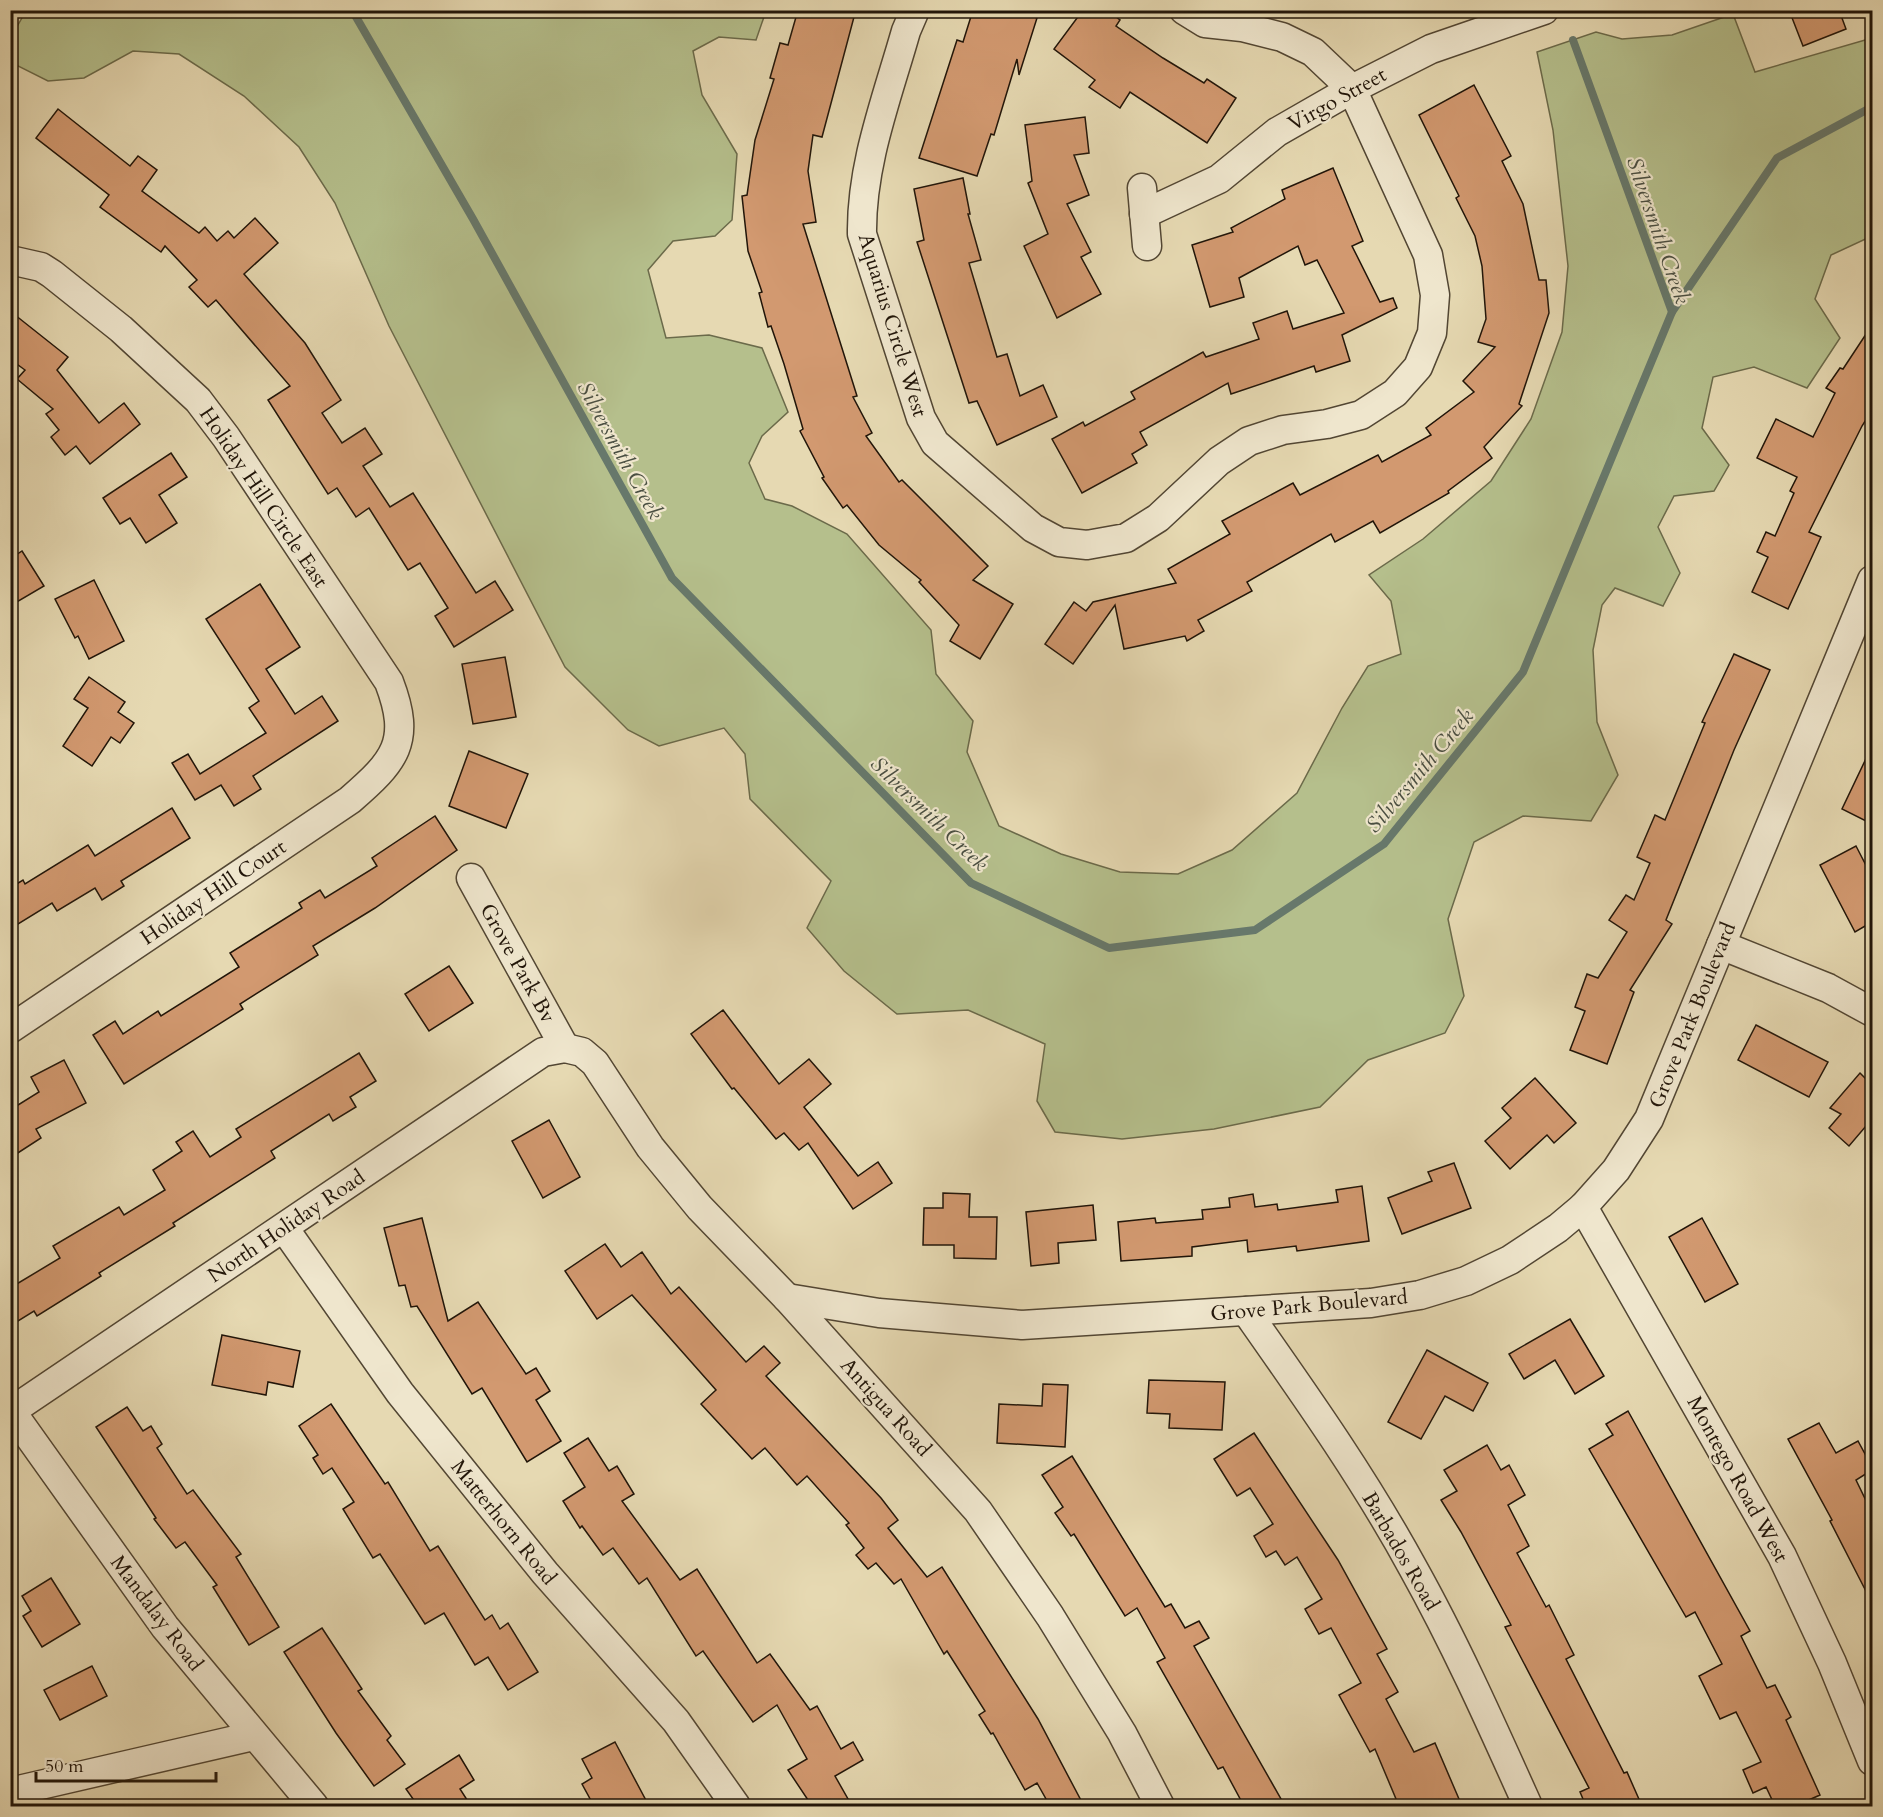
<svg xmlns="http://www.w3.org/2000/svg" width="1883" height="1817" font-family="Cardo,serif">
  <style>
    .green { fill: #b5bf8c; stroke: #6b6a4a; stroke-width: 1.5 }
    .lines { fill: none; stroke-linecap: round; stroke-linejoin: round }
    .stream { stroke: #67786b; stroke-width: 8 }
    .building { fill: #d29970; stroke: #211509; stroke-width: 1.5 }
    .minor-casing { stroke: #524633; stroke-width: 31 }
    .minor { stroke: #efe6cd; stroke-width: 28 }
    .labels { text-anchor: middle; stroke-width: 4.5; stroke-linejoin: round; paint-order: stroke }
    .street-label { font-size: 21px; fill: #211509; stroke: #efe6cd }
    .water-label { font-size: 22px; font-style: italic; fill: #4a4f42; stroke: #efe6cd }
  </style>
  <rect width="100%" height="100%" fill="#e6d9b2"/>
  <filter id="stains"><feTurbulence type="fractalNoise" baseFrequency=".00333" numOctaves="4"/><feColorMatrix values="0 0 0 0 .2 0 0 0 0 .09 0 0 0 0 .02 0 0 0 .5 -.17"/></filter>
  <radialGradient id="worn" r=".72"><stop offset=".6" stop-color="#630" stop-opacity="0"/><stop offset="1" stop-color="#630" stop-opacity=".3"/></radialGradient>
  <!-- green -->
  <polygon class="green" points="26,11 766,11 756,40 719,37 693,51 702,95 737,154 732,220 715,236 673,241 648,270 666,338 709,335 762,348 788,412 762,436 749,463 765,499 792,506 847,534 931,630 936,674 973,721 967,752 999,826 1061,854 1120,872 1178,874 1232,850 1297,793 1342,708 1368,666 1401,654 1391,601 1369,575 1423,539 1491,481 1531,419 1562,332 1568,266 1553,130 1537,52 1596,32 1622,39 1672,35 1733,14 1755,72 1872,38 1872,236 1831,255 1815,299 1840,338 1807,388 1754,367 1713,377 1702,428 1729,465 1714,491 1674,496 1658,527 1680,573 1663,606 1615,588 1602,605 1593,650 1597,722 1618,775 1591,821 1523,816 1474,842 1448,919 1464,996 1445,1033 1368,1060 1320,1107 1214,1129 1122,1139 1055,1132 1037,1101 1045,1044 968,1010 897,1014 844,971 807,928 831,881 750,799 745,754 724,728 659,746 628,730 565,667 389,326 335,203 299,147 244,96 179,54 133,51 84,78 48,81 18,66 11,57 11,37"/>
  <g class="lines">
    <!-- stream -->
    <g class="stream">
      <polyline points="352,10 473,219 672,578 971,883 1109,948 1255,930 1384,844 1523,672 1672,312 1573,40"/>
      <polyline points="1672,312 1777,158 1872,107"/>
    </g>
  </g>
  <!-- building -->
  <g class="building">
    <polygon points="798,10 831,10 854,17 822,137 813,135 808,171 816,222 803,224 857,396 853,397 872,433 866,436 899,482 902,480 988,566 973,580 1013,604 980,659 950,641 959,625 919,582 921,580 879,545 847,505 843,508 822,478 824,477 800,431 803,429 784,364 771,326 768,327 759,293 762,292 748,251 742,196 747,195 755,140 774,79 770,78 780,43 788,45"/>
    <polygon points="973,10 1015,10 1037,18 1019,75 1017,59 994,135 991,134 977,176 919,158 957,40 963,42"/>
    <polygon points="1083,10 1107,10 1120,20 1116,26 1163,58 1204,83 1207,79 1236,98 1207,143 1130,92 1120,108 1089,87 1095,80 1054,49"/>
    <polygon points="1789,10 1839,10 1846,29 1803,46"/>
    <polygon points="1474,85 1511,156 1502,161 1523,204 1539,280 1546,280 1549,313 1519,404 1522,406 1484,447 1492,458 1448,491 1449,493 1380,533 1373,521 1335,542 1331,534 1247,582 1252,591 1198,620 1204,631 1187,641 1185,636 1124,649 1115,605 1073,664 1045,644 1074,602 1086,611 1093,602 1176,583 1168,569 1230,534 1222,521 1293,483 1300,495 1378,455 1382,462 1431,435 1426,428 1474,392 1463,381 1495,347 1478,342 1486,319 1482,266 1475,236 1456,198 1459,196 1419,115"/>
    <polygon points="58,109 130,166 138,156 157,170 142,191 199,233 205,227 217,241 228,231 234,238 255,218 278,243 244,274 305,343 341,400 322,413 342,443 365,428 382,454 363,466 390,507 413,493 476,593 495,581 513,610 454,647 435,616 448,608 420,563 408,570 369,508 356,517 337,488 328,494 268,400 290,386 216,300 208,307 189,287 197,280 165,246 161,252 100,207 109,195 36,138"/>
    <polygon points="1085,117 1089,153 1074,155 1089,195 1067,204 1091,252 1081,257 1101,294 1057,318 1024,246 1048,234 1028,183 1032,181 1025,125"/>
    <polygon points="1333,168 1363,241 1352,246 1380,302 1393,298 1397,308 1342,335 1350,361 1316,372 1314,366 1231,394 1228,383 1140,432 1147,445 1132,454 1137,463 1082,493 1052,439 1083,422 1085,426 1135,399 1131,392 1203,352 1206,357 1259,339 1253,323 1287,311 1293,329 1344,313 1317,260 1305,265 1298,246 1239,278 1244,297 1210,307 1192,245 1233,232 1231,228 1285,199 1282,190"/>
    <polygon points="963,178 970,214 968,214 981,260 969,263 997,357 1007,354 1020,396 1043,385 1057,417 997,445 977,401 969,403 917,242 924,240 914,189"/>
    <polygon points="10,311 68,357 57,370 99,423 124,403 140,424 90,464 76,446 65,455 51,437 59,430 46,414 53,409 17,379 25,370 10,359"/>
    <polygon points="1872,325 1872,410 1862,426 1809,532 1821,537 1788,609 1752,592 1768,557 1757,552 1766,532 1775,536 1794,493 1790,491 1797,477 1757,458 1776,419 1813,437 1835,393 1826,388 1840,368 1843,369"/>
    <polygon points="171,453 187,477 159,495 177,523 146,543 130,518 120,524 103,498"/>
    <polygon points="22,551 44,586 10,606 10,559"/>
    <polygon points="94,580 124,641 89,659 78,636 75,638 55,599"/>
    <polygon points="260,584 300,647 266,669 295,714 322,696 338,721 253,776 261,789 234,806 221,785 195,800 172,763 188,754 200,774 266,733 249,708 259,701 206,619"/>
    <polygon points="1734,654 1770,670 1734,750 1666,920 1672,924 1630,990 1634,992 1607,1064 1570,1050 1585,1011 1575,1007 1587,974 1598,978 1627,932 1609,920 1626,895 1634,900 1650,863 1637,857 1655,815 1665,820 1705,723 1702,722"/>
    <polygon points="505,657 516,717 473,724 462,664"/>
    <polygon points="89,677 125,702 118,712 134,723 120,743 111,737 92,766 63,746 88,708 74,699"/>
    <polygon points="1872,746 1872,824 1842,809"/>
    <polygon points="469,751 528,774 506,828 449,806"/>
    <polygon points="172,808 190,838 121,881 124,886 102,900 95,888 57,911 52,903 10,929 10,888 23,880 25,884 88,845 95,856"/>
    <polygon points="435,816 457,850 375,908 313,946 318,955 240,1004 243,1009 124,1084 93,1035 115,1021 123,1034 158,1011 161,1016 239,967 230,953 302,908 299,903 320,890 325,898 377,866 372,858"/>
    <polygon points="1856,846 1872,877 1872,922 1855,932 1820,865"/>
    <polygon points="449,966 473,1003 429,1031 405,994"/>
    <polygon points="723,1010 779,1084 809,1059 831,1084 804,1107 858,1176 878,1162 892,1183 853,1209 808,1143 799,1150 784,1133 776,1139 734,1088 732,1089 691,1034"/>
    <polygon points="1756,1025 1828,1062 1809,1097 1738,1060"/>
    <polygon points="359,1053 376,1081 350,1097 356,1107 333,1121 329,1114 271,1151 275,1158 173,1223 175,1226 99,1273 101,1276 37,1316 34,1311 10,1326 10,1288 60,1258 53,1246 119,1207 124,1215 165,1190 153,1170 182,1151 176,1142 193,1131 210,1157 241,1137 236,1129"/>
    <polygon points="64,1060 86,1103 36,1129 41,1138 10,1158 10,1110 39,1092 31,1077"/>
    <polygon points="1860,1073 1872,1085 1872,1119 1849,1146 1829,1128 1841,1114 1830,1108"/>
    <polygon points="1535,1078 1576,1123 1554,1143 1547,1135 1510,1169 1485,1141 1511,1118 1502,1108"/>
    <polygon points="549,1120 580,1177 543,1198 512,1141"/>
    <polygon points="1454,1163 1471,1208 1402,1234 1388,1198 1432,1181 1428,1172"/>
    <polygon points="1362,1186 1369,1241 1297,1251 1296,1246 1248,1252 1247,1240 1192,1247 1192,1256 1121,1261 1118,1222 1155,1218 1156,1223 1203,1219 1202,1210 1230,1207 1229,1198 1253,1194 1255,1207 1277,1204 1278,1210 1338,1202 1336,1190"/>
    <polygon points="943,1193 970,1194 969,1217 997,1217 996,1259 954,1258 954,1245 923,1245 924,1208 943,1208"/>
    <polygon points="1093,1205 1096,1240 1058,1243 1059,1263 1031,1266 1026,1212"/>
    <polygon points="422,1218 448,1321 478,1302 526,1374 536,1368 550,1391 536,1400 561,1441 527,1462 482,1388 472,1394 417,1306 411,1307 405,1285 399,1286 384,1228"/>
    <polygon points="1702,1218 1738,1284 1705,1302 1669,1237"/>
    <polygon points="605,1244 621,1267 642,1252 671,1294 679,1287 746,1362 764,1346 780,1363 766,1376 881,1498 898,1520 888,1528 927,1577 942,1567 1038,1719 1084,1806 1050,1806 1037,1783 1025,1790 993,1733 991,1734 979,1715 985,1711 947,1651 944,1654 901,1579 894,1584 876,1563 868,1569 856,1555 864,1548 846,1525 849,1523 807,1476 797,1485 765,1448 752,1459 701,1404 716,1390 632,1295 597,1319 565,1271"/>
    <polygon points="1570,1319 1604,1376 1575,1394 1555,1360 1524,1379 1509,1354"/>
    <polygon points="222,1335 300,1351 293,1387 268,1382 266,1395 212,1385"/>
    <polygon points="1427,1350 1488,1383 1473,1411 1445,1396 1421,1439 1388,1422"/>
    <polygon points="1149,1380 1225,1382 1222,1430 1169,1428 1170,1414 1147,1413"/>
    <polygon points="1043,1384 1068,1385 1065,1447 997,1443 999,1404 1042,1406"/>
    <polygon points="331,1404 385,1484 388,1482 430,1551 438,1546 485,1620 492,1615 500,1629 508,1623 538,1672 508,1690 488,1657 475,1665 444,1613 425,1624 380,1554 373,1558 343,1509 354,1502 332,1468 323,1474 313,1458 318,1455 299,1426"/>
    <polygon points="127,1407 143,1431 151,1426 162,1444 157,1448 187,1494 193,1490 241,1554 236,1557 279,1627 249,1645 213,1587 217,1585 185,1542 176,1548 154,1519 156,1518 96,1427"/>
    <polygon points="1628,1411 1750,1631 1741,1636 1767,1688 1775,1685 1791,1717 1786,1720 1820,1795 1795,1806 1775,1806 1766,1787 1753,1793 1743,1770 1761,1762 1736,1712 1720,1719 1699,1676 1722,1664 1695,1612 1686,1617 1589,1449 1613,1435 1606,1424"/>
    <polygon points="1819,1423 1836,1453 1858,1441 1872,1467 1872,1470 1856,1480 1872,1513 1872,1603 1830,1521 1832,1520 1788,1439"/>
    <polygon points="1254,1433 1338,1560 1387,1649 1377,1654 1398,1692 1386,1699 1414,1752 1435,1743 1462,1806 1399,1806 1375,1749 1370,1752 1339,1695 1361,1683 1331,1628 1319,1634 1305,1609 1322,1599 1297,1557 1285,1565 1276,1551 1266,1557 1254,1536 1273,1524 1250,1488 1237,1496 1214,1459"/>
    <polygon points="588,1438 609,1471 617,1466 634,1494 622,1501 680,1580 697,1569 757,1663 770,1654 810,1710 817,1706 841,1749 853,1742 863,1760 835,1776 852,1806 812,1806 788,1770 807,1759 777,1705 753,1722 703,1651 696,1656 647,1578 639,1584 613,1548 603,1555 582,1526 580,1528 563,1501 585,1487 564,1453"/>
    <polygon points="1487,1445 1501,1470 1509,1465 1525,1495 1508,1505 1529,1546 1517,1553 1546,1607 1549,1605 1574,1655 1566,1659 1624,1773 1627,1772 1642,1806 1586,1806 1580,1792 1589,1788 1505,1627 1511,1625 1461,1532 1441,1500 1457,1491 1444,1470"/>
    <polygon points="1072,1456 1165,1607 1171,1604 1185,1628 1199,1621 1209,1638 1194,1646 1285,1806 1244,1806 1223,1767 1218,1769 1157,1662 1165,1658 1137,1608 1125,1616 1074,1534 1071,1536 1055,1513 1063,1507 1042,1475"/>
    <polygon points="51,1578 80,1624 42,1647 23,1616 31,1611 22,1596"/>
    <polygon points="322,1628 362,1689 358,1691 391,1736 387,1740 405,1764 374,1786 336,1733 284,1652"/>
    <polygon points="92,1666 107,1696 60,1720 44,1690"/>
    <polygon points="615,1742 649,1806 594,1806 582,1784 592,1778 582,1759"/>
    <polygon points="459,1755 474,1780 460,1789 471,1806 418,1806 406,1789"/>
  </g>
  <g class="lines">
    <defs>
      <g id="minor">
        <path d="M915,10L906,31C887,98 861,164 862,234L921,418L935,443L1033,528L1059,542L1087,545L1126,538L1158,518L1219,461L1249,441L1283,430L1327,424L1361,415L1395,393L1418,367L1432,333L1435,295L1428,255L1352,89L1313,52L1282,37L1242,27L1205,23L1184,10"/>
        <polyline points="1142,188 1147,246"/>
        <polyline points="1144,214 1219,179 1277,132 1352,89 1431,49 1544,10"/>
        <path d="M10,260L41,267L52,274L121,329L198,400L226,437L389,682C412,742 395,761 350,800L10,1029"/>
        <polyline points="471,878 565,1048"/>
        <polyline points="1721,945 1828,988 1872,1012"/>
        <polyline points="1583,1207 1782,1556 1832,1663 1872,1761"/>
        <polyline points="284,1228 400,1393 545,1573 676,1721 736,1806"/>
        <polyline points="787,1298 879,1313 1022,1325 1371,1303 1420,1295 1466,1281 1510,1260 1558,1228 1583,1207 1616,1170 1649,1119 1872,580"/>
        <path d="M1246,1311C1305,1395 1364,1478 1413,1568C1456,1645 1492,1726 1528,1806"/>
        <polyline points="11,1411 165,1627 314,1806"/>
        <polyline points="10,1412 543,1052 565,1048 582,1052 595,1063 650,1147 700,1208 787,1298 978,1511 1050,1616 1122,1733 1160,1806"/>
        <polyline points="10,1792 253,1736"/>
      </g>
    </defs>
    <!-- minor casing -->
    <use href="#minor" class="minor-casing"/>
    <!-- minor -->
    <use href="#minor" class="minor"/>
  </g>
  <g class="labels">
    <!-- street labels -->
    <g class="street-label">
      <text transform="translate(1337 99) rotate(-29)" y="7">Virgo Street</text>
      <text transform="translate(893 325) rotate(73)" y="7">Aquarius Circle West</text>
      <text transform="translate(264 497) rotate(56)" y="7">Holiday Hill Circle East</text>
      <text transform="translate(213 892) rotate(-34)" y="7">Holiday Hill Court</text>
      <text transform="translate(518 963) rotate(61)" y="7">Grove Park Bv</text>
      <text transform="translate(1692 1015) rotate(-68)" y="7">Grove Park Boulevard</text>
      <text transform="translate(286 1226) rotate(-34)" y="7">North Holiday Road</text>
      <text transform="translate(1309 1305) rotate(-5)" y="7">Grove Park Boulevard</text>
      <text transform="translate(886 1407) rotate(48)" y="7">Antigua Road</text>
      <text transform="translate(1738 1479) rotate(61)" y="7">Montego Road West</text>
      <text transform="translate(504 1522) rotate(51)" y="7">Matterhorn Road</text>
      <text transform="translate(1401 1551) rotate(60)" y="7">Barbados Road</text>
      <text transform="translate(157 1613) rotate(53)" y="7">Mandalay Road</text>
    </g>
    <!-- water labels -->
    <g class="water-label">
      <text transform="translate(1659 230) rotate(71)" y="8">Silversmith Creek</text>
      <text transform="translate(621 450) rotate(61)" y="8">Silversmith Creek</text>
      <text transform="translate(1419 770) rotate(-50)" y="8">Silversmith Creek</text>
      <text transform="translate(930 813) rotate(44)" y="8">Silversmith Creek</text>
    </g>
  </g>
  <!-- margin -->
  <rect width="1883" height="1817" fill="none" stroke="#e6d9b2" stroke-width="36"/>
  <rect x="12" y="12" width="1859" height="1793" fill="none" stroke="#211509" stroke-width="3"/>
  <rect x="18" y="18" width="1847" height="1781" fill="none" stroke="#211509" stroke-width="1.5"/>
  <!-- scale -->
  <path d="M36 1772v9h180v-9" fill="none" stroke="#211509" stroke-width="3"/>
  <text x="45" y="1772" font-size="18" fill="#211509" stroke="#efe6cd" stroke-width="4.5" paint-order="stroke">50 m</text>
  <rect width="100%" height="100%" filter="url(#stains)"/>
  <rect width="100%" height="100%" fill="url(#worn)"/>
</svg>
